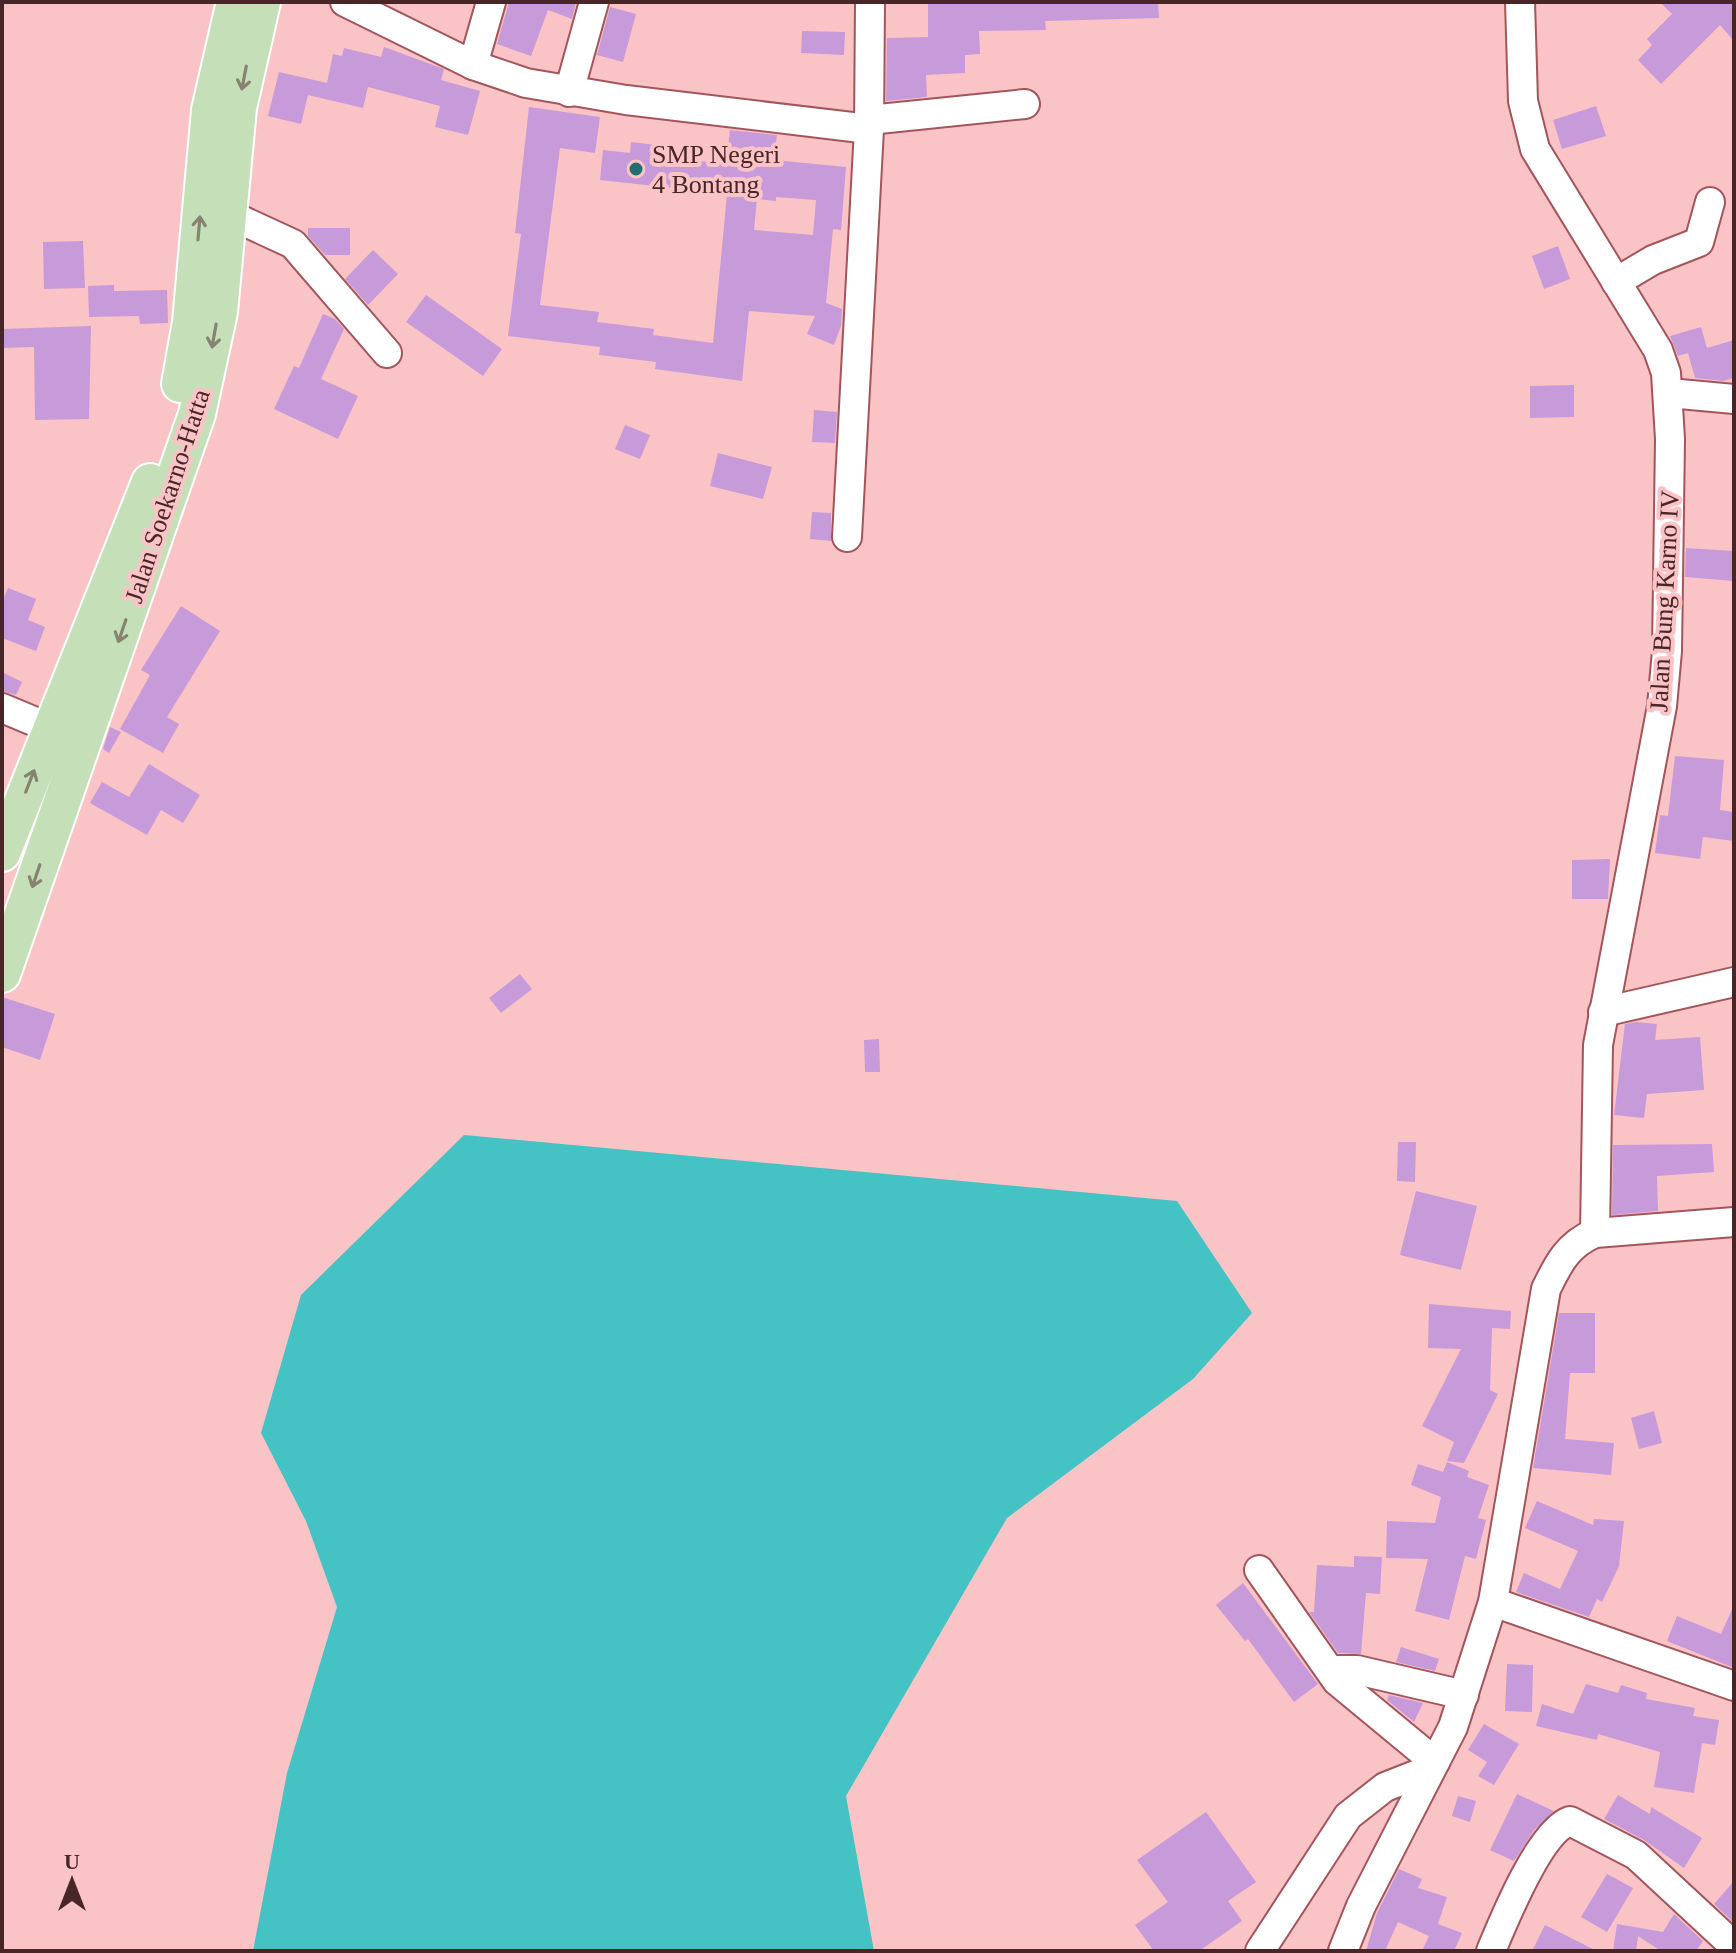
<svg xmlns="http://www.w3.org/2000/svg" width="1736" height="1953" font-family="'Times New Roman',serif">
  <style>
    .water { fill: #45c2c3 }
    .building { fill: #c79ada; fill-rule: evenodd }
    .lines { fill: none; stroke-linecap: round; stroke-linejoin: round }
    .minor-casing { stroke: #a3555b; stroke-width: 32 }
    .major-casing { stroke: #fff; stroke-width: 40 }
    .minor { stroke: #fff; stroke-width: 28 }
    .major { stroke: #c5e0b9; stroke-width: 36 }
    .oneway { stroke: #868370 }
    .poi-dot { fill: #236e6f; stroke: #fac4c6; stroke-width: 3 }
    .labels { text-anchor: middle; stroke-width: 8; stroke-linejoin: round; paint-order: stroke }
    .poi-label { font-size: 26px; fill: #482628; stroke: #fac4c6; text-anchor: start }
    .street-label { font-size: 26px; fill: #482628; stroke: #fac4c6 }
  </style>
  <rect width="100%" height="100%" fill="#fac4c6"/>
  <!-- water -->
  <polygon class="water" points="464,1135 1177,1201 1252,1313 1193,1379 1007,1518 846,1796 874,1951 253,1951 287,1773 337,1607 306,1521 261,1433 301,1295"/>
  <!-- building -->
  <g class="building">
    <polygon points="509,2 576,2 572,19 548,10 531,56 497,44"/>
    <polygon points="928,2 1158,2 1159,18 1045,21 1046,30 979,31 980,54 965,55 965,73 926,75 927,97 886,101 887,38 928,37"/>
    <polygon points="1660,2 1734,2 1734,41 1720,25 1661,84 1638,60 1652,45 1647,39 1672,14"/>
    <polygon points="610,7 636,14 623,62 597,55"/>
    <polygon points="802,31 845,32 844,55 801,53"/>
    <polygon points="384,47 444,69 441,80 480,91 468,135 435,127 440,106 368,87 363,108 308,95 301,124 268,116 279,72 327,83 333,54 342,56 344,48 381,57"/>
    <polygon points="1596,106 1606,136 1562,149 1553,120"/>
    <path d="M529,107L600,117L595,153L560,148L540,305L599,312L597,322L654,329L653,335L713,343L727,194L600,180L603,150L630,153L631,142L656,145L655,156L726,164L730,130L777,135L774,160L846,167L841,230L833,229L826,303L842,309L841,326L834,345L807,334L815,316L749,311L742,381L655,369L656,362L599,355L600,347L508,336L521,234L515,233ZM776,197L816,200L813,235L754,230L757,199L776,201Z"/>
    <polygon points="308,228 350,228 350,255 325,255 308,236"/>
    <polygon points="83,241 85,288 44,289 43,242"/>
    <polygon points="1558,246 1570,279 1544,289 1532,256"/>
    <polygon points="373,250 398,274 368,305 345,279"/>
    <polygon points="114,285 114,291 167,290 168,323 140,324 139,316 89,317 88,286"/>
    <polygon points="426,295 502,349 483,376 406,322"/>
    <polygon points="323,314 335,319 344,329 321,379 358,396 338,439 274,409 294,366 299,368"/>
    <polygon points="91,326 89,419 35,420 34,347 2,348 2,329"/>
    <polygon points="1701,327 1707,348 1734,340 1734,378 1723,381 1695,378 1688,353 1678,356 1670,336"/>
    <polygon points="1574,385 1574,417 1530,418 1530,386"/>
    <polygon points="814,410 837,412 835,443 812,442"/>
    <polygon points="625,425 650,435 640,459 615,449"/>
    <polygon points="718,453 772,467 763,499 710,486"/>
    <polygon points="812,512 831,513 831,541 810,539"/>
    <polygon points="1686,548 1734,551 1734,581 1685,577"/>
    <polygon points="8,588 36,599 28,620 45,627 36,651 2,638 2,602"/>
    <polygon points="181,606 220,631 167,717 179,724 163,753 120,729 150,675 141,670"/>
    <polygon points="2,672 22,682 16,695 2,691"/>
    <polygon points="110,727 121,732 109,753 103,749"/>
    <polygon points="1675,756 1724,760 1720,810 1734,812 1734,841 1703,837 1700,859 1655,853 1660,815 1668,816"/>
    <polygon points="149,764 200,795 183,823 161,810 147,835 90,803 102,782 129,797"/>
    <polygon points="1610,859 1608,899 1572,899 1572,860"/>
    <polygon points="520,974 532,989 501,1013 489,998"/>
    <polygon points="2,997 55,1014 40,1060 2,1047"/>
    <polygon points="1636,1022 1657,1024 1655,1040 1700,1037 1704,1090 1647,1094 1644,1118 1614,1115 1625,1024"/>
    <polygon points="879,1039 880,1072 865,1072 864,1040"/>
    <polygon points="1398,1142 1416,1142 1415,1182 1397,1181"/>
    <polygon points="1712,1144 1714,1172 1657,1176 1658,1211 1612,1215 1613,1145"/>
    <polygon points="1416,1191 1477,1206 1461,1270 1400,1255"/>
    <polygon points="1429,1304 1511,1311 1510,1329 1492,1328 1490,1390 1498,1394 1464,1463 1447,1461 1454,1442 1422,1426 1461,1349 1428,1348"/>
    <polygon points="1559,1313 1595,1313 1595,1373 1570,1373 1565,1439 1614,1443 1611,1475 1533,1468"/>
    <polygon points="1654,1411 1662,1443 1639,1449 1631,1418"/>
    <polygon points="1447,1462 1469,1471 1467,1477 1489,1485 1478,1518 1486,1520 1476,1559 1465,1556 1449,1620 1415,1611 1428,1559 1386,1558 1387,1521 1435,1523 1441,1497 1411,1485 1418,1464 1443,1472"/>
    <polygon points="1537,1501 1593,1525 1594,1519 1624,1521 1619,1566 1602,1602 1597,1599 1589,1617 1516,1592 1524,1573 1560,1589 1578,1551 1525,1528"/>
    <polygon points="1354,1556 1382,1557 1380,1594 1366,1593 1361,1654 1338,1653 1309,1612 1314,1612 1317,1565 1354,1567"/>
    <polygon points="1243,1583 1318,1684 1294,1702 1248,1639 1245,1641 1216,1605"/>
    <polygon points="1734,1605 1734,1668 1667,1641 1677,1616 1721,1634"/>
    <polygon points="1401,1647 1439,1659 1435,1671 1396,1662"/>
    <polygon points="1507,1664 1533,1665 1532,1712 1505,1711"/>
    <polygon points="1586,1684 1618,1693 1621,1685 1647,1693 1646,1699 1695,1708 1693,1716 1719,1720 1715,1745 1702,1743 1694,1793 1654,1787 1660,1752 1598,1734 1597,1740 1536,1726 1542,1704 1573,1714"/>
    <polygon points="1389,1695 1423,1703 1414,1722 1387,1700"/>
    <polygon points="1484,1724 1519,1744 1494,1785 1478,1776 1487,1762 1468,1750"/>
    <polygon points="1517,1794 1554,1811 1534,1830 1514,1861 1490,1850"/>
    <polygon points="1618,1795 1650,1814 1651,1807 1702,1838 1684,1868 1644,1840 1604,1819"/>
    <polygon points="1458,1796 1476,1801 1470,1822 1452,1816"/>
    <polygon points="1206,1812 1256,1882 1228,1901 1242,1921 1199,1951 1154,1951 1135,1925 1168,1902 1137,1860"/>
    <polygon points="1399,1869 1422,1879 1418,1888 1447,1897 1438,1924 1462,1933 1454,1951 1422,1951 1429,1936 1398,1922 1385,1951 1366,1951 1377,1913"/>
    <polygon points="1607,1874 1633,1888 1607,1932 1581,1917"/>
    <polygon points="1734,1881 1734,1921 1733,1922 1714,1904"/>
    <polygon points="1674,1914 1703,1941 1696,1951 1661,1951 1638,1936 1636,1951 1613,1951 1617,1924 1663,1932"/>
    <polygon points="1545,1925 1597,1951 1532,1951"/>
  </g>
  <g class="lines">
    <defs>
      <g id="minor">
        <polyline points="345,2 473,65 526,83 626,100 869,129 870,2"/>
        <polyline points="1520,2 1523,101 1535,149 1658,350 1666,373 1670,439 1667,651 1662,706 1598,1045 1595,1233"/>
        <polyline points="473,65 491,2"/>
        <polyline points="569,92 594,2"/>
        <polyline points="869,120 1025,104"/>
        <polyline points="228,214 293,244 387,353"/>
        <polyline points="1616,282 1653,260 1699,242 1710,202"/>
        <polyline points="1669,393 1734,399"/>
        <polyline points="847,537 869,129"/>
        <polyline points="2,708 50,728"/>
        <polyline points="1603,1012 1734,982"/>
        <polyline points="1259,1570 1337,1681 1435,1762"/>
        <polyline points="1493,1602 1734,1686"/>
        <polyline points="1330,1670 1357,1670 1464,1695"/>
        <polyline points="1260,1951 1348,1816 1385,1787 1431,1769"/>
        <path d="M1343,1951L1361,1906L1453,1727L1493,1602L1546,1289C1558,1264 1568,1244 1595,1233L1734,1222"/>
        <path d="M1491,1951C1503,1922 1540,1831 1570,1821L1636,1855L1734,1946"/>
      </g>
      <g id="major">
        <polyline points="180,384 191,322 210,110 235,2"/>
        <polyline points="2,853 150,482"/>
        <polyline points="2,974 197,414 219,312 238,108 262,2"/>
      </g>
    </defs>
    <!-- minor casing -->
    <use href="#minor" class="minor-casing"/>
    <!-- major casing -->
    <use href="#major" class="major-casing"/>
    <!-- minor -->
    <use href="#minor" class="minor"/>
    <!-- major -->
    <use href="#major" class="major"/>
  </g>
  <!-- one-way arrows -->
  <defs><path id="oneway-shaft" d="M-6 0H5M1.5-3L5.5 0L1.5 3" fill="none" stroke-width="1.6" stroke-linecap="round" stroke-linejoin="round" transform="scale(2)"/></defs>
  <g class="oneway">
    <use href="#oneway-shaft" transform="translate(244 78) rotate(101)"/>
    <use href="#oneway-shaft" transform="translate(199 228) rotate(-85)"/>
    <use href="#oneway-shaft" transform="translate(214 336) rotate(100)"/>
    <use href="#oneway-shaft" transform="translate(122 631) rotate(109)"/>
    <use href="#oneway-shaft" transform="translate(30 781) rotate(-69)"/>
    <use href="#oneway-shaft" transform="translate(36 876) rotate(109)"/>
  </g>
  <!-- markers -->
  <circle class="poi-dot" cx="636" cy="169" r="8"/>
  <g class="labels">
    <!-- poi labels -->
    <g class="poi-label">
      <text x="652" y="163">SMP Negeri<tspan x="652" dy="30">4 Bontang</tspan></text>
    </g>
    <!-- street labels -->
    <g class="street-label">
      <text transform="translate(167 496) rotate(-72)" y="9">Jalan Soekarno-Hatta</text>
      <text transform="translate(1664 601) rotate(-87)" y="9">Jalan Bung Karno IV</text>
    </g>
  </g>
  <!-- border -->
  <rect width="1736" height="1953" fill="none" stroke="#482628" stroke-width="8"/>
  <!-- north arrow -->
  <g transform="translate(72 1881)" stroke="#fac4c6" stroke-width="6" paint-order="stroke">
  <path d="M0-6L14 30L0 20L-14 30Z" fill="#482628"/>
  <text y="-12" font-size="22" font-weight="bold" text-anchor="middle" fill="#482628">U</text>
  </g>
</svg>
